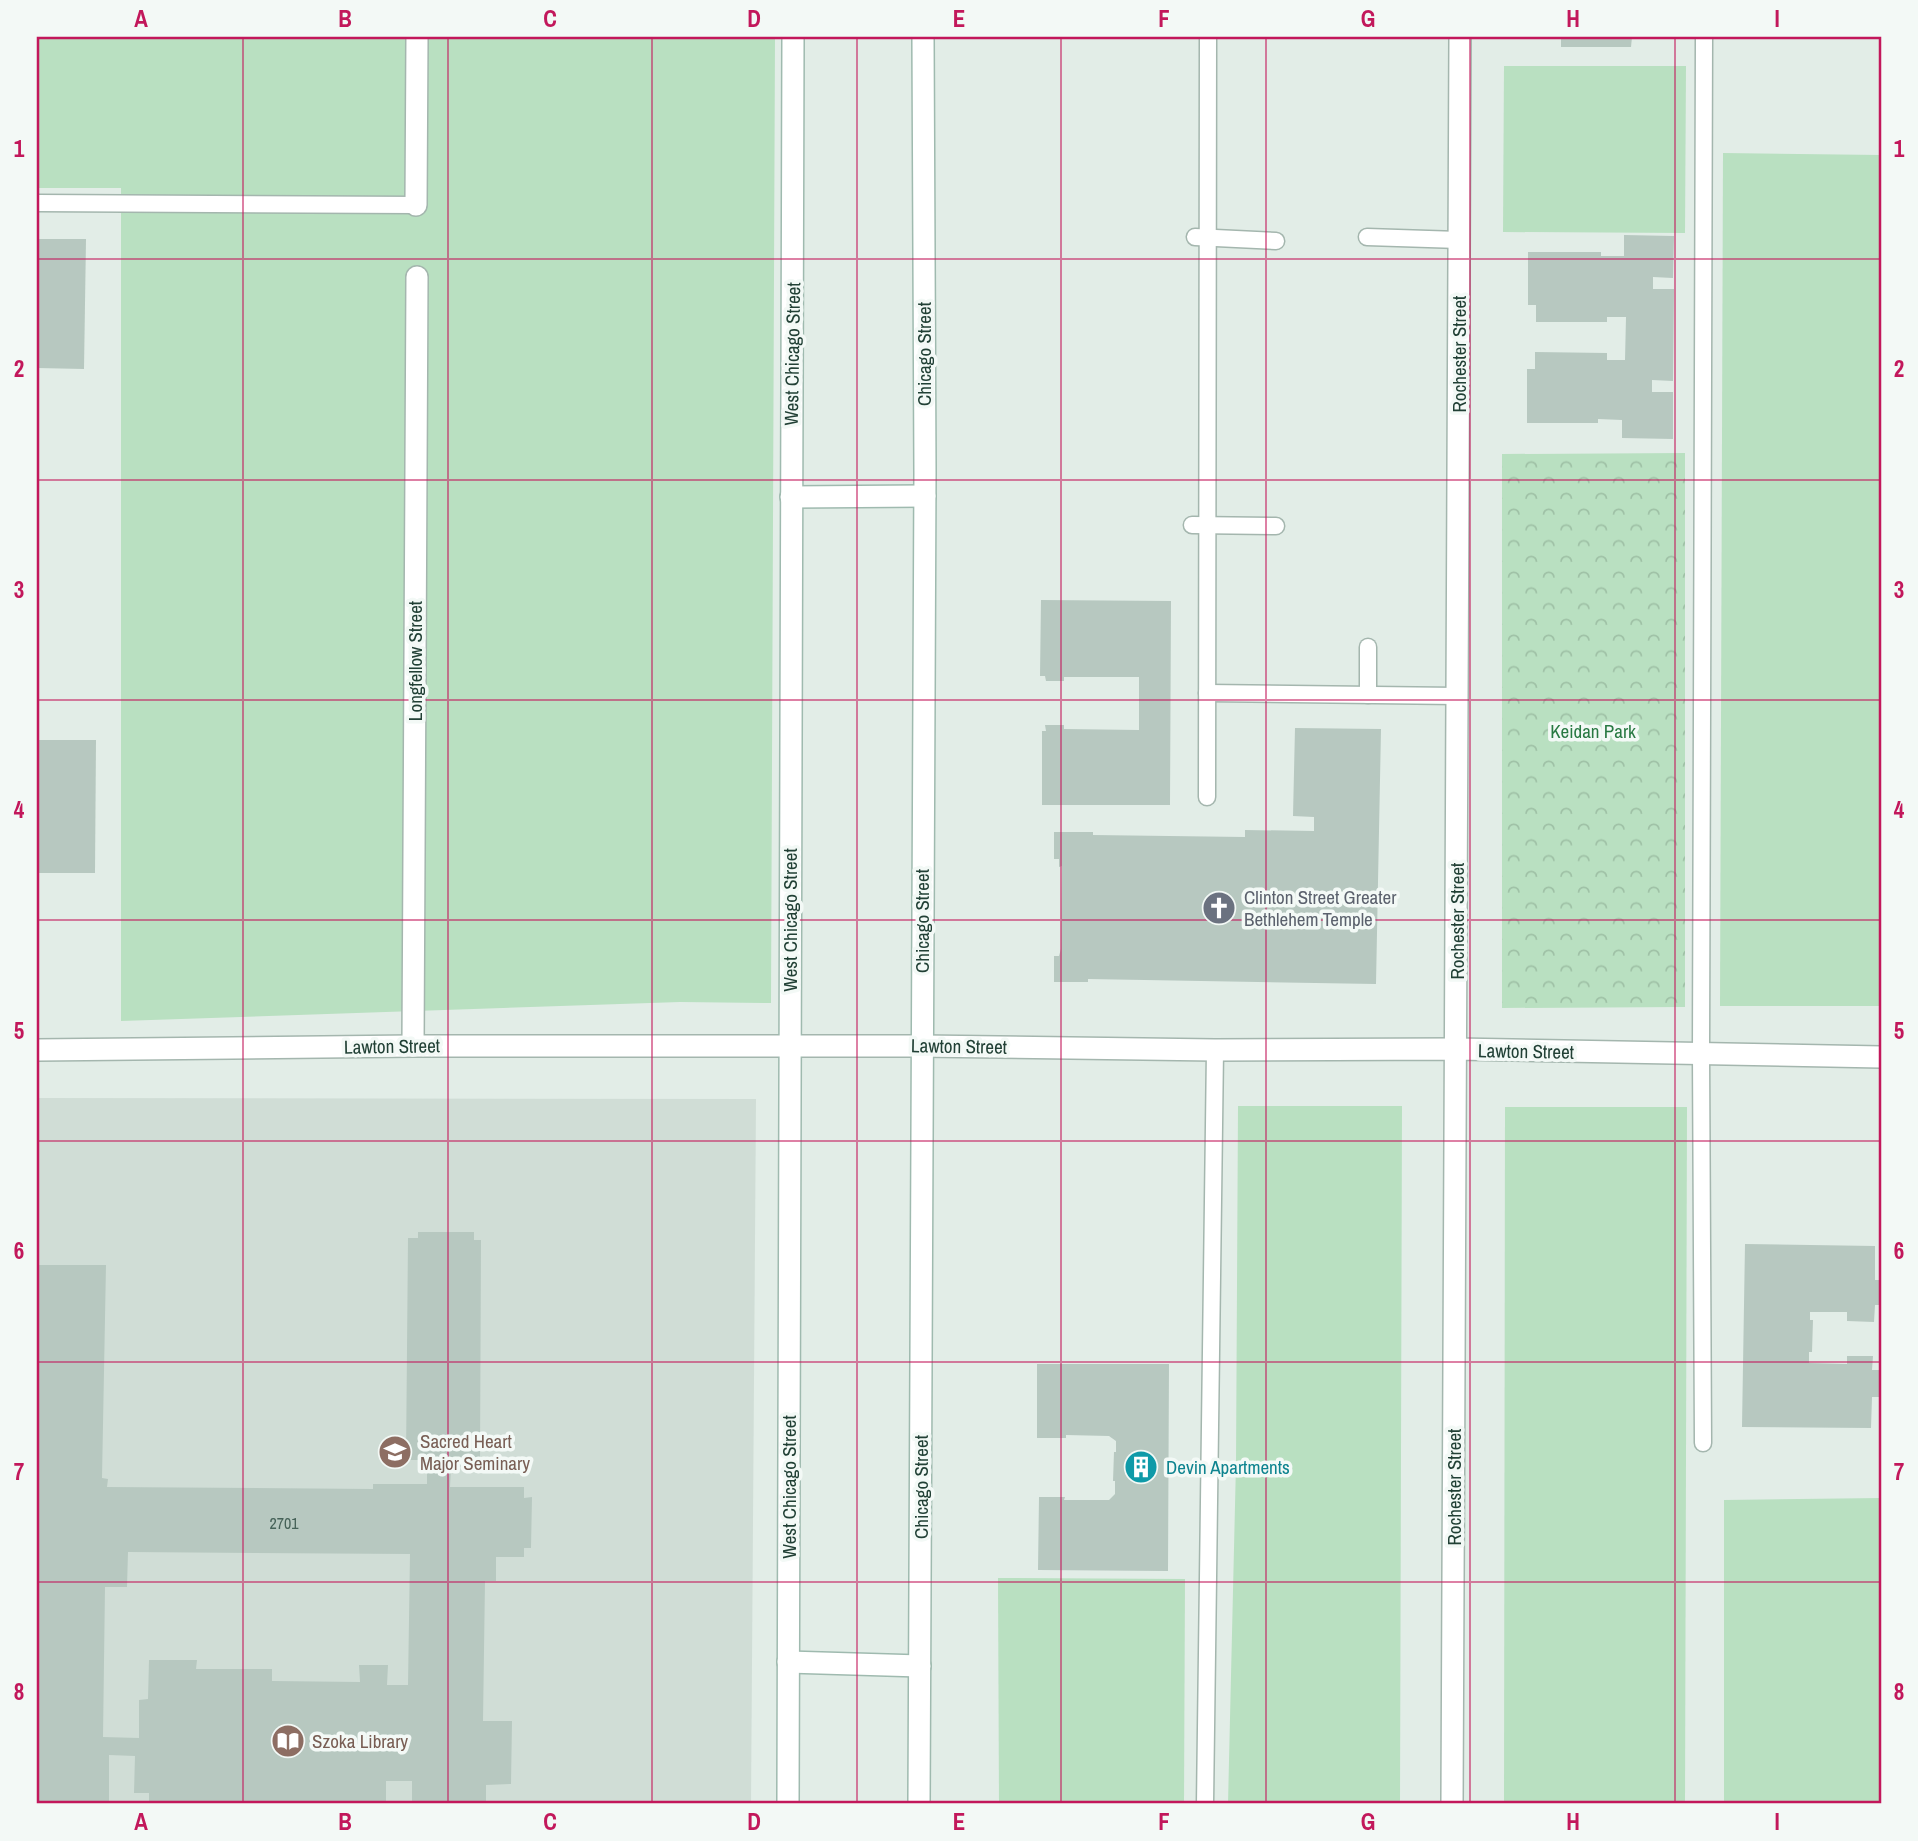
<svg xmlns="http://www.w3.org/2000/svg" width="1918" height="1841" font-family="'Archivo Narrow',sans-serif">
  <style>
    .built { fill: #d0ddd6 }
    .grass { fill: #b9e0c1 }
    .park { fill: url(#park-crowns) }
    .building { fill: #b7c8c0; fill-rule: evenodd }
    .lines { fill: none; stroke-linecap: round; stroke-linejoin: round }
    .lane-casing { stroke: #a4b6ae; stroke-width: 19 }
    .street-casing { stroke: #a4b6ae; stroke-width: 24 }
    .secondary-casing { stroke: #9fbaaf; stroke-width: 24 }
    .lane { stroke: #fff; stroke-width: 16 }
    .street { stroke: #fff; stroke-width: 21 }
    .secondary { stroke: #fff; stroke-width: 21 }
    .grid { fill: none; stroke: #c2185b; stroke-width: 2; stroke-opacity: 0.55 }
    .labels { text-anchor: middle; stroke-width: 7; stroke-linejoin: round; paint-order: stroke }
    .number-label { font-size: 16px; fill: #466258 }
    .street-label { font-size: 19px; fill: #214035; stroke: #f3f9f6 }
    .park-label { font-size: 19px; fill: #287942; stroke: #f3f9f6 }
    .worship-label { font-size: 19px; fill: #5b616d; stroke: #f3f9f6; text-anchor: start }
    .education-label { font-size: 19px; fill: #785e54; stroke: #f3f9f6; text-anchor: start }
    .culture-label { font-size: 19px; fill: #0d838f; stroke: #f3f9f6; text-anchor: start }
    .neatline { fill: none; stroke: #c2185b; stroke-width: 2.5 }
    .grid-label { font-size: 23px; text-anchor: middle; font-weight: bold; fill: #c2185b }
  </style>
  <defs>
    <pattern id="park-crowns" width="20" height="18" patternUnits="userSpaceOnUse" patternTransform="scale(1.75)"><rect width="20" height="18" fill="#b9e0c1"/><path d="M2 6a3 3 0 1 1 6 0M12 15a3 3 0 1 1 6 0" fill="none" stroke="#9fc1a6"/></pattern>
  </defs>
  <rect width="100%" height="100%" fill="#e2ede7"/>
  <!-- built -->
  <polygon class="built" points="37,1098 756,1099 751,1804 37,1804"/>
  <!-- grass -->
  <g class="grass">
    <polygon points="37,37 775,37 771,1003 680,1002 121,1021 121,188 37,188"/>
    <polygon points="1504,66 1686,66 1685,233 1503,232"/>
    <polygon points="1723,153 1881,155 1881,1006 1720,1006"/>
    <polygon points="1238,1106 1402,1106 1400,1804 1228,1804 1236,1463"/>
    <polygon points="1505,1107 1687,1107 1685,1804 1504,1804"/>
    <polygon points="1881,1498 1881,1804 1724,1804 1724,1500"/>
    <polygon points="998,1578 1185,1579 1184,1804 999,1804"/>
  </g>
  <!-- park -->
  <polygon class="park" points="1685,453 1685,1007 1502,1008 1502,454"/>
  <!-- building -->
  <g class="building">
    <polygon points="1561,37 1632,37 1631,47 1561,47"/>
    <polygon points="1624,235 1674,236 1673,278 1653,277 1653,289 1674,289 1673,381 1652,380 1652,392 1673,392 1673,439 1622,438 1622,420 1598,419 1598,423 1527,423 1527,369 1535,369 1535,352 1607,353 1607,360 1625,360 1626,317 1607,317 1607,322 1536,322 1536,305 1528,305 1528,252 1601,252 1601,256 1624,256"/>
    <polygon points="37,239 86,239 84,369 37,368"/>
    <polygon points="1041,600 1171,601 1170,805 1042,805 1042,731 1046,731 1045,725 1064,725 1064,729 1139,730 1139,677 1064,677 1064,681 1046,681 1045,676 1040,676"/>
    <polygon points="1295,728 1381,729 1376,984 1088,979 1088,982 1054,982 1054,956 1059,956 1061,949 1062,866 1059,867 1059,859 1054,859 1054,832 1093,832 1093,835 1245,837 1245,830 1314,831 1314,817 1293,816"/>
    <polygon points="37,740 96,740 95,873 37,873"/>
    <path d="M418,1232H474V1240H481L480,1458H472V1467H451L450,1487H524V1498L532,1497L531,1548H524V1557H496V1581H485L483,1721H512L511,1784L486,1785V1804H412V1781H386V1804H149V1793H134L135,1756L109,1755V1804H37V1265H106L102,1478L108,1479L107,1487L373,1489V1484H427V1467H419V1460H406L408,1238H418ZM128,1552L410,1554L408,1685H387L388,1665H359L360,1682L272,1681V1669H196L197,1660H149L148,1699L139,1700V1738L103,1737L105,1587H127Z"/>
    <polygon points="1745,1244 1875,1246 1875,1280 1881,1280 1881,1305 1875,1305 1874,1322 1847,1321 1847,1312 1810,1312 1810,1320 1813,1320 1812,1352 1809,1352 1809,1363 1847,1364 1847,1356 1873,1356 1872,1370 1881,1370 1881,1397 1872,1397 1871,1428 1742,1427"/>
    <polygon points="1037,1364 1169,1364 1168,1571 1038,1570 1039,1497 1065,1497 1064,1500 1109,1500 1115,1494 1115,1481 1113,1481 1114,1452 1116,1452 1116,1441 1109,1436 1066,1435 1066,1438 1037,1438"/>
  </g>
  <g class="lines">
    <defs>
      <g id="lane">
        <polyline points="37,203 416,205"/>
        <polyline points="1195,237 1276,241"/>
        <polyline points="1367,237 1459,240"/>
        <polyline points="1192,525 1276,526"/>
        <polyline points="1207,693 1457,696"/>
        <polyline points="1368,695 1368,647"/>
        <polyline points="1207,797 1208,37"/>
        <polyline points="1703,1443 1701,1054 1704,37"/>
        <polyline points="1205,1804 1215,1050"/>
      </g>
      <g id="street">
        <polyline points="416,205 417,37"/>
        <polyline points="413,1046 417,277"/>
        <polyline points="37,1050 413,1046 922,1046 1215,1050 1456,1049 1881,1057"/>
        <polyline points="1452,1804 1460,37"/>
      </g>
      <g id="secondary">
        <polyline points="791,497 925,496"/>
        <polyline points="788,1662 920,1666"/>
        <polyline points="788,1804 793,37"/>
        <polyline points="919,1804 925,473 923,37"/>
      </g>
    </defs>
    <!-- lane casing -->
    <use href="#lane" class="lane-casing"/>
    <!-- street casing -->
    <use href="#street" class="street-casing"/>
    <!-- secondary casing -->
    <use href="#secondary" class="secondary-casing"/>
    <!-- lane -->
    <use href="#lane" class="lane"/>
    <!-- street -->
    <use href="#street" class="street"/>
    <!-- secondary -->
    <use href="#secondary" class="secondary"/>
  </g>
  <!-- grid -->
  <path class="grid" d="M243,37V1804M448,37V1804M652,37V1804M857,37V1804M1061,37V1804M1266,37V1804M1470,37V1804M1675,37V1804M37,259H1881M37,480H1881M37,700H1881M37,920H1881M37,1141H1881M37,1362H1881M37,1582H1881"/>
  <!-- icons -->
  <defs>
    <symbol id="church-disc" viewBox="-11 -11 22 22"><circle r="9.5" fill="#6b7280" stroke="#f3f9f6"/><path d="M-1.2-6h2.4v3.5h3.3v2.4h-3.3V6h-2.4V-.1h-3.3v-2.4h3.3Z" fill="#fff"/></symbol>
    <symbol id="university-disc" viewBox="-11 -11 22 22"><circle r="9.5" fill="#8d6e63" stroke="#f3f9f6"/><path d="M0-5L7-2L0 1L-7-2ZM-4 1L0 2.5L4 1V4Q0 6-4 4Z" fill="#fff"/></symbol>
    <symbol id="building-disc" viewBox="-11 -11 22 22"><circle r="9.5" fill="#0f9aa8" stroke="#f3f9f6"/><path d="M-4-6H4V6H1V3H-1V6H-4ZM-2.5-4.3h1.7v1.8h-1.7ZM.8-4.3h1.7v1.8H.8ZM-2.5-1h1.7V.8h-1.7ZM.8-1h1.7V.8H.8Z" fill="#fff"/></symbol>
    <symbol id="library-disc" viewBox="-11 -11 22 22"><circle r="9.5" fill="#8d6e63" stroke="#f3f9f6"/><path d="M-6-4Q-3-5.5-.7-3.5V5Q-3 3-6 4ZM6-4Q3-5.5 .7-3.5V5Q3 3 6 4Z" fill="#fff"/></symbol>
  </defs>
  <g fill-rule="evenodd">
    <use href="#church-disc" x="1200" y="889" width="38" height="38"/>
    <use href="#university-disc" x="376" y="1433" width="38" height="38"/>
    <use href="#building-disc" x="1122" y="1448" width="38" height="38"/>
    <use href="#library-disc" x="269" y="1722" width="38" height="38"/>
  </g>
  <g class="labels">
    <!-- number labels -->
    <g class="number-label">
      <text x="284" y="1529">2701</text>
    </g>
    <!-- street labels -->
    <g class="street-label">
      <text transform="translate(792 354) rotate(-89)" y="7">West Chicago Street</text>
      <text transform="translate(924 354) rotate(-90)" y="7">Chicago Street</text>
      <text transform="translate(1459 354) rotate(-90)" y="7">Rochester Street</text>
      <text transform="translate(415 661) rotate(-90)" y="7">Longfellow Street</text>
      <text transform="translate(790 920) rotate(-90)" y="7">West Chicago Street</text>
      <text transform="translate(922 921) rotate(-90)" y="7">Chicago Street</text>
      <text transform="translate(1457 921) rotate(-90)" y="7">Rochester Street</text>
      <text transform="translate(392 1046) rotate(-1)" y="7">Lawton Street</text>
      <text transform="translate(959 1046) rotate(1)" y="7">Lawton Street</text>
      <text transform="translate(1526 1051) rotate(1)" y="7">Lawton Street</text>
      <text transform="translate(789 1487) rotate(-90)" y="7">West Chicago Street</text>
      <text transform="translate(921 1487) rotate(-90)" y="7">Chicago Street</text>
      <text transform="translate(1454 1487) rotate(-90)" y="7">Rochester Street</text>
    </g>
    <!-- park labels -->
    <g class="park-label">
      <text x="1593" y="738">Keidan Park</text>
    </g>
    <!-- worship labels -->
    <g class="worship-label">
      <text x="1244" y="904">Clinton Street Greater<tspan x="1244" dy="22">Bethlehem Temple</tspan></text>
    </g>
    <!-- education labels -->
    <g class="education-label">
      <text x="420" y="1448">Sacred Heart<tspan x="420" dy="22">Major Seminary</tspan></text>
      <text x="312" y="1748">Szoka Library</text>
    </g>
    <!-- culture labels -->
    <g class="culture-label">
      <text x="1166" y="1474">Devin Apartments</text>
    </g>
  </g>
  <!-- border -->
  <rect width="1918" height="1841" fill="none" stroke="#f3f9f6" stroke-width="77"/>
  <rect x="38" y="38" width="1842" height="1764" class="neatline"/>
  <g class="grid-label">
    <text x="141" y="27">A</text>
    <text x="345" y="27">B</text>
    <text x="550" y="27">C</text>
    <text x="754" y="27">D</text>
    <text x="959" y="27">E</text>
    <text x="1164" y="27">F</text>
    <text x="1368" y="27">G</text>
    <text x="1573" y="27">H</text>
    <text x="1777" y="27">I</text>
    <text x="19" y="157">1</text>
    <text x="1899" y="157">1</text>
    <text x="19" y="377">2</text>
    <text x="1899" y="377">2</text>
    <text x="19" y="598">3</text>
    <text x="1899" y="598">3</text>
    <text x="19" y="818">4</text>
    <text x="1899" y="818">4</text>
    <text x="19" y="1039">5</text>
    <text x="1899" y="1039">5</text>
    <text x="19" y="1259">6</text>
    <text x="1899" y="1259">6</text>
    <text x="19" y="1480">7</text>
    <text x="1899" y="1480">7</text>
    <text x="19" y="1700">8</text>
    <text x="1899" y="1700">8</text>
    <text x="141" y="1830">A</text>
    <text x="345" y="1830">B</text>
    <text x="550" y="1830">C</text>
    <text x="754" y="1830">D</text>
    <text x="959" y="1830">E</text>
    <text x="1164" y="1830">F</text>
    <text x="1368" y="1830">G</text>
    <text x="1573" y="1830">H</text>
    <text x="1777" y="1830">I</text>
  </g>
</svg>
